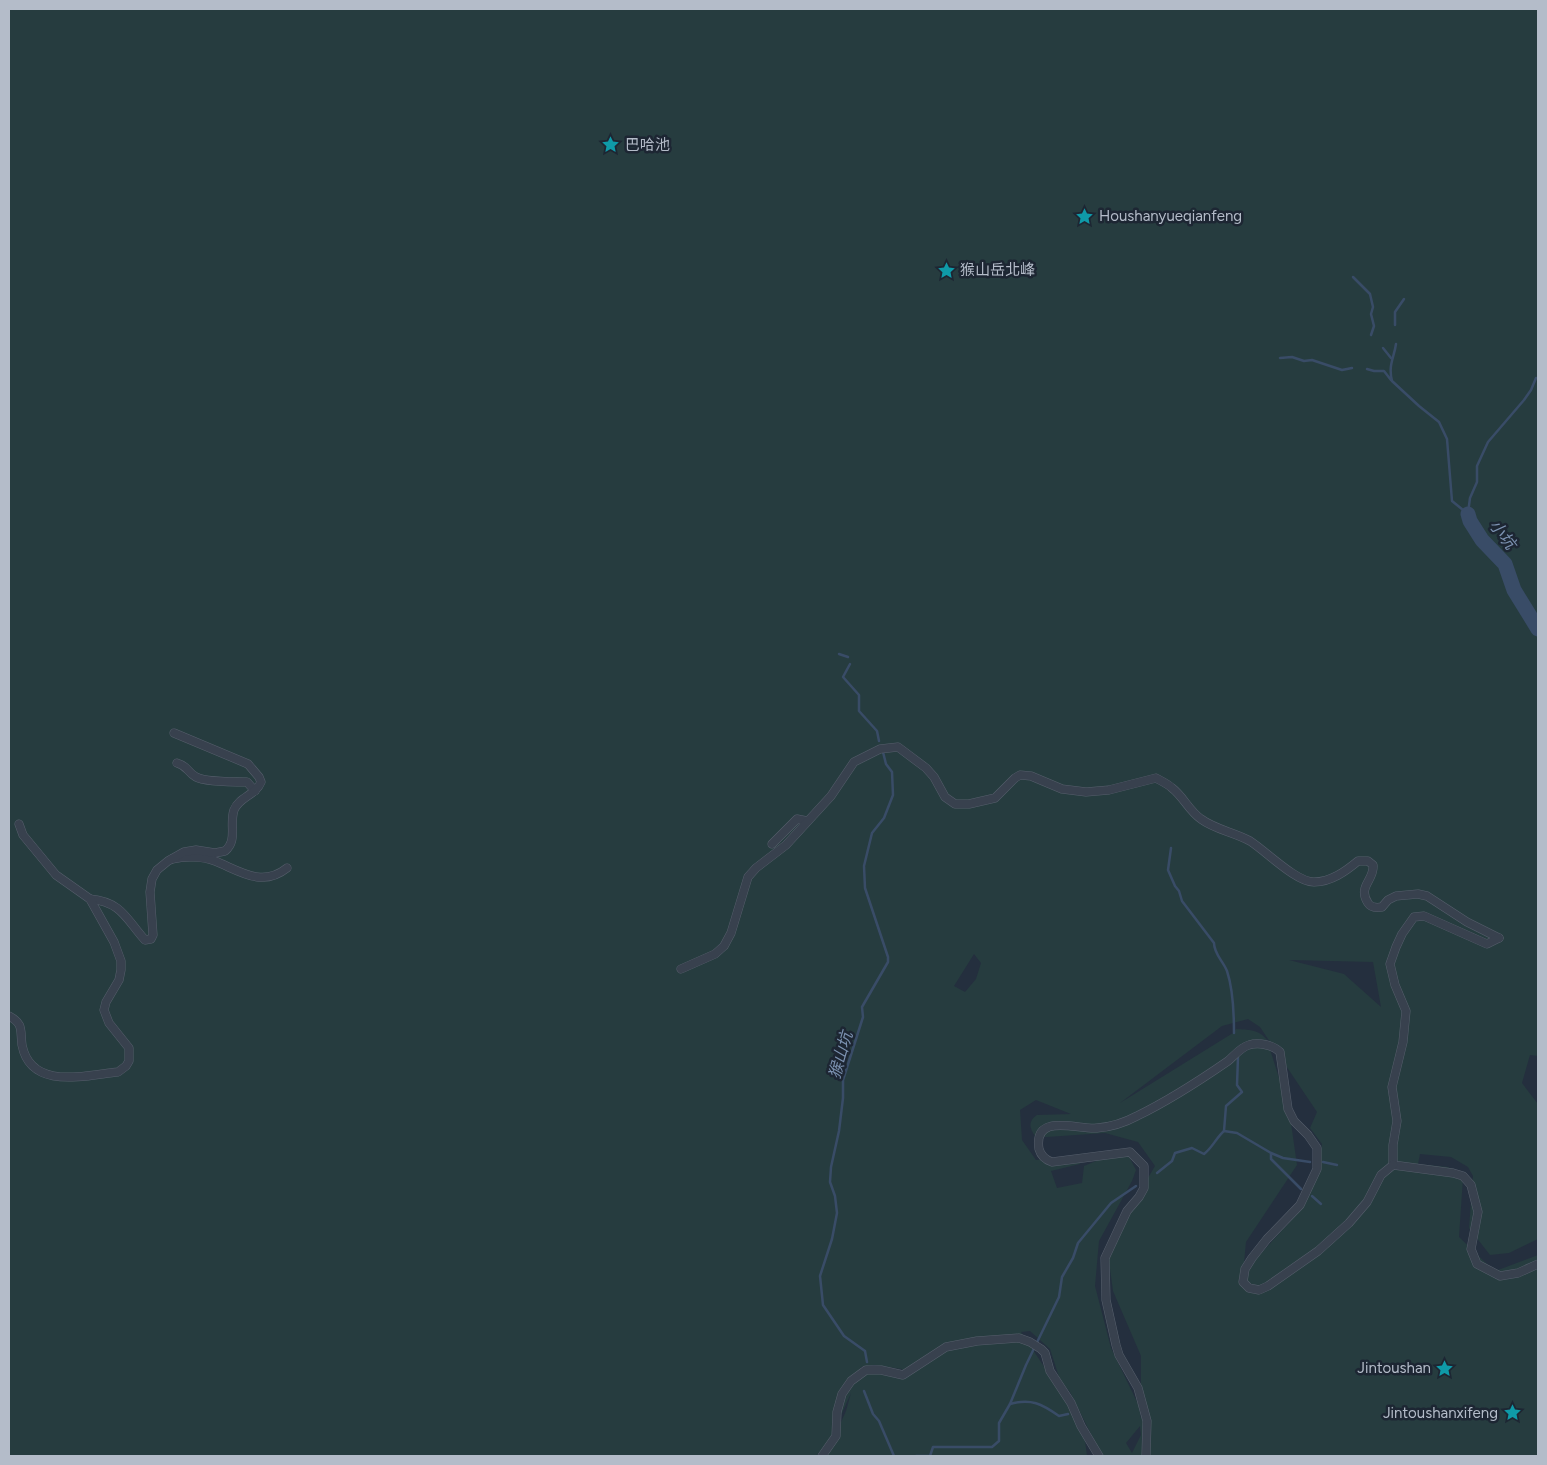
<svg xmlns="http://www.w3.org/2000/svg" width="1547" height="1465" font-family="Figtree,'Noto Sans TC',sans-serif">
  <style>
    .green { fill: #263c3f; fill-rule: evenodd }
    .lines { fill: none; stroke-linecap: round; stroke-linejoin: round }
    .stream { stroke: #394c67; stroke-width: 2.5 }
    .river { stroke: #394c67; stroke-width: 15 }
    .minor-casing { stroke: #565f6c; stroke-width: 9 }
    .minor { stroke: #38414e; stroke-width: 8 }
    .labels { text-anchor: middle; stroke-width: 5; stroke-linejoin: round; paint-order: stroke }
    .poi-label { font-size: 15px; fill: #b4bcc9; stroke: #1d2633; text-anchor: start }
    .water-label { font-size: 16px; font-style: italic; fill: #7c92b1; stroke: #1d2633 }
  </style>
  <rect width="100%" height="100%" fill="#242f3e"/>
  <!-- green -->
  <path class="green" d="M9,9H1538V1056L1530,1055L1522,1083L1538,1104V1239L1509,1253L1490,1255L1469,1228L1473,1176L1468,1167L1451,1157L1420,1154L1418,1164L1448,1167L1463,1178L1459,1237L1488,1265L1498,1270L1538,1255V1456H1102L1070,1392L1060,1380L1050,1349L1030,1331L1021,1332L1083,1425L1087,1456H826L846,1411L851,1393L830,1440L816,1456H9ZM974,954L981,963L976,979L965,992L954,986ZM1289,960L1373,962L1381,1007L1344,974ZM1248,1019L1260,1027L1317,1112L1310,1128L1322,1144L1315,1181L1299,1212L1243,1273L1246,1242L1297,1165L1289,1109L1267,1040C1259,1029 1248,1030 1236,1029L1233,1033L1120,1103L1222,1026ZM1036,1100L1071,1114L1037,1115C1028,1121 1029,1128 1035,1136L1047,1137L1105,1133L1138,1142L1155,1166L1107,1247L1113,1291L1141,1356V1419L1139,1406L1111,1348L1095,1286L1099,1241L1132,1181L1136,1170L1125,1149L1084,1166L1082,1183L1057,1188L1051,1171L1080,1164L1083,1156L1036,1160L1022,1140L1020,1110ZM874,1365L902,1369V1370L860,1374L855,1382L861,1367ZM1140,1426L1141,1435L1132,1453L1126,1443Z"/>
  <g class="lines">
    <!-- stream -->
    <g class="stream">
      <polyline points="1353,277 1370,294 1373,307 1371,314 1374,326 1371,335"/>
      <polyline points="1395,325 1395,312 1404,299"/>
      <path d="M1396,344C1394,358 1388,365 1392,381L1419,406L1439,422L1447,439L1452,501L1468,514"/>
      <polyline points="1383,348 1391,358"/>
      <polyline points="1280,358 1292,357 1304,361 1312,360 1342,370 1352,368"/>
      <polyline points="1367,369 1374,371 1384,371 1391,380"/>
      <polyline points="1468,513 1470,498 1477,482 1477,466 1488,442 1524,400 1531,390 1536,378"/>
      <polyline points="839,654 848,657"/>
      <polyline points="850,664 843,677 859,695 859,711 877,731 879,741"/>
      <path d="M1171,848L1168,870L1175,886L1179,891L1182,901L1214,943C1214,954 1223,961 1227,971C1233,989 1234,1014 1234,1033"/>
      <polyline points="1224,1131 1237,1133 1271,1153 1271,1159 1301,1189"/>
      <polyline points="1271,1153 1283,1158 1310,1162"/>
      <polyline points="1323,1162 1337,1165"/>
      <path d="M1157,1173L1172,1161L1175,1153L1192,1148L1204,1154C1213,1147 1216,1138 1224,1131L1226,1106L1242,1092L1237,1085L1238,1057"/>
      <polyline points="1312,1196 1321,1204"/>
      <polyline points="867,1362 865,1351 844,1336 823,1305 820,1276 832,1239 837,1213 835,1196 830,1182 831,1167 839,1131 843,1098 843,1080 863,1017 862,1007 888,962 888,957 865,888 864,866 872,833 884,818 893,795 892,772 886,764 883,752"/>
      <polyline points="864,1391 873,1414 879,1421 894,1456"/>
      <polyline points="1010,1404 1026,1365 1059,1297 1062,1277 1073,1258 1078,1243 1111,1203 1136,1186"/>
      <path d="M916,1456H930L933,1447H992L999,1441V1423L1010,1404C1031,1398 1042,1404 1059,1416L1068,1414"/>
    </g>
    <!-- river -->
    <polyline class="river" points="1468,514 1470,521 1482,540 1505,564 1514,590 1538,629"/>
    <defs>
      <g id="minor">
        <path d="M177,763C188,766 187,772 196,777C205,782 235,782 247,782L255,791"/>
        <polyline points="772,844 797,819 807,821"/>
        <path d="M172,859C185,856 202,856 215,861C240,871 262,888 287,868"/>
        <path d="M90,899C122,902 126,919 145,940L151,939L153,935L150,892L152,879L157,870L168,861L184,852L196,850L215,853L225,851C238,840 229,825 234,810C239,797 256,795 261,782L259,777L248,764L174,733"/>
        <path d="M681,969L715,954L724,946L731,933L748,877L756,868L786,845L831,796L854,762L880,749L898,747L926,768L934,777L945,797L955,804H969L995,798L1015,778L1020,775L1031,776L1062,789L1086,792L1109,790L1156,778C1161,781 1168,784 1172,788C1183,796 1189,811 1201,819C1216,830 1234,832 1250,841C1267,852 1296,882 1314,882C1331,882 1346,871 1358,861H1368L1373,865C1375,880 1357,886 1368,903C1371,908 1376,908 1382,907L1388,900L1396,896L1418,894L1427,896L1467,922L1499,938"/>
        <path d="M9,1016C24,1024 20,1030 22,1045C31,1091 86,1075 118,1072L126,1066L129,1061V1048L109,1023L104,1010L106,1002L119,980L121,970V961L114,942L90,899L56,875L23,835L19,824"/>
        <polyline points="1393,1165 1393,1145 1397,1121 1392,1087 1403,1042 1406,1011 1395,985 1390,964 1396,947 1402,934 1414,917 1424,916 1487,944 1499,938"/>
        <polyline points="1393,1165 1453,1173 1463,1176 1471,1185 1478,1212 1471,1249 1477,1264 1500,1276 1518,1273 1538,1264"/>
        <polyline points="822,1456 836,1436 837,1412 842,1394 851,1381 866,1370 881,1370 903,1375 946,1347 977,1341 1019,1338 1030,1342 1041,1349 1045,1353 1050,1371 1071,1403 1081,1426 1099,1456"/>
        <path d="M1146,1456L1147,1421L1138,1388L1119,1355L1116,1345L1106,1300L1105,1258L1127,1211L1139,1197L1144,1188V1166L1130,1152L1052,1162C1046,1160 1041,1156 1039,1149C1033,1112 1078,1130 1097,1128C1111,1127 1124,1123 1137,1116C1168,1101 1199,1081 1228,1061C1234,1056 1241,1047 1249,1045C1259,1042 1273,1045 1280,1052L1288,1109L1294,1121L1308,1135L1317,1148V1169L1300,1205L1267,1239L1252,1258L1245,1269L1243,1282L1249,1288L1259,1290L1268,1286L1318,1251L1349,1223L1367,1202L1381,1175L1393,1165"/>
      </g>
    </defs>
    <!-- minor casing -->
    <use href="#minor" class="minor-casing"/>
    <!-- minor -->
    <use href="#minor" class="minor"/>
  </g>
  <!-- icons -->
  <defs>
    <symbol id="sight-bare" viewBox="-9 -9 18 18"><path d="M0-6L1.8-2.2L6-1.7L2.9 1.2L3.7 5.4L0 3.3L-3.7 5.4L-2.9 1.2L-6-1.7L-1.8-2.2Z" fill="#0f9aa8" stroke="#1d2633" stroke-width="2.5" paint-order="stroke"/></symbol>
  </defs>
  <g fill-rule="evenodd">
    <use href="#sight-bare" x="598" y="132" width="25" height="25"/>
    <use href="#sight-bare" x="1072" y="204" width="25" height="25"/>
    <use href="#sight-bare" x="934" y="258" width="25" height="25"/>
    <use href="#sight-bare" x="1432" y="1356" width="25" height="25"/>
    <use href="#sight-bare" x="1500" y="1400" width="25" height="25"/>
  </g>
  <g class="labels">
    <!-- poi labels -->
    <g class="poi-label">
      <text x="625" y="150">巴哈池</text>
      <text x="1099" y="221">Houshanyueqianfeng</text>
      <text x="960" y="275">猴山岳北峰</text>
      <text x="1431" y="1373" text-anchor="end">Jintoushan</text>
      <text x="1498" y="1418" text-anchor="end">Jintoushanxifeng</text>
    </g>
    <!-- water labels -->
    <g class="water-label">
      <text transform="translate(1503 534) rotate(52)" y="6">小坑</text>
      <text transform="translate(840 1055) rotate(-74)" y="6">猴山坑</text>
    </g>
  </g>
  <!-- border -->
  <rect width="1547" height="1465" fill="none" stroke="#b4bcc9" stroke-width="20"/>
</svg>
